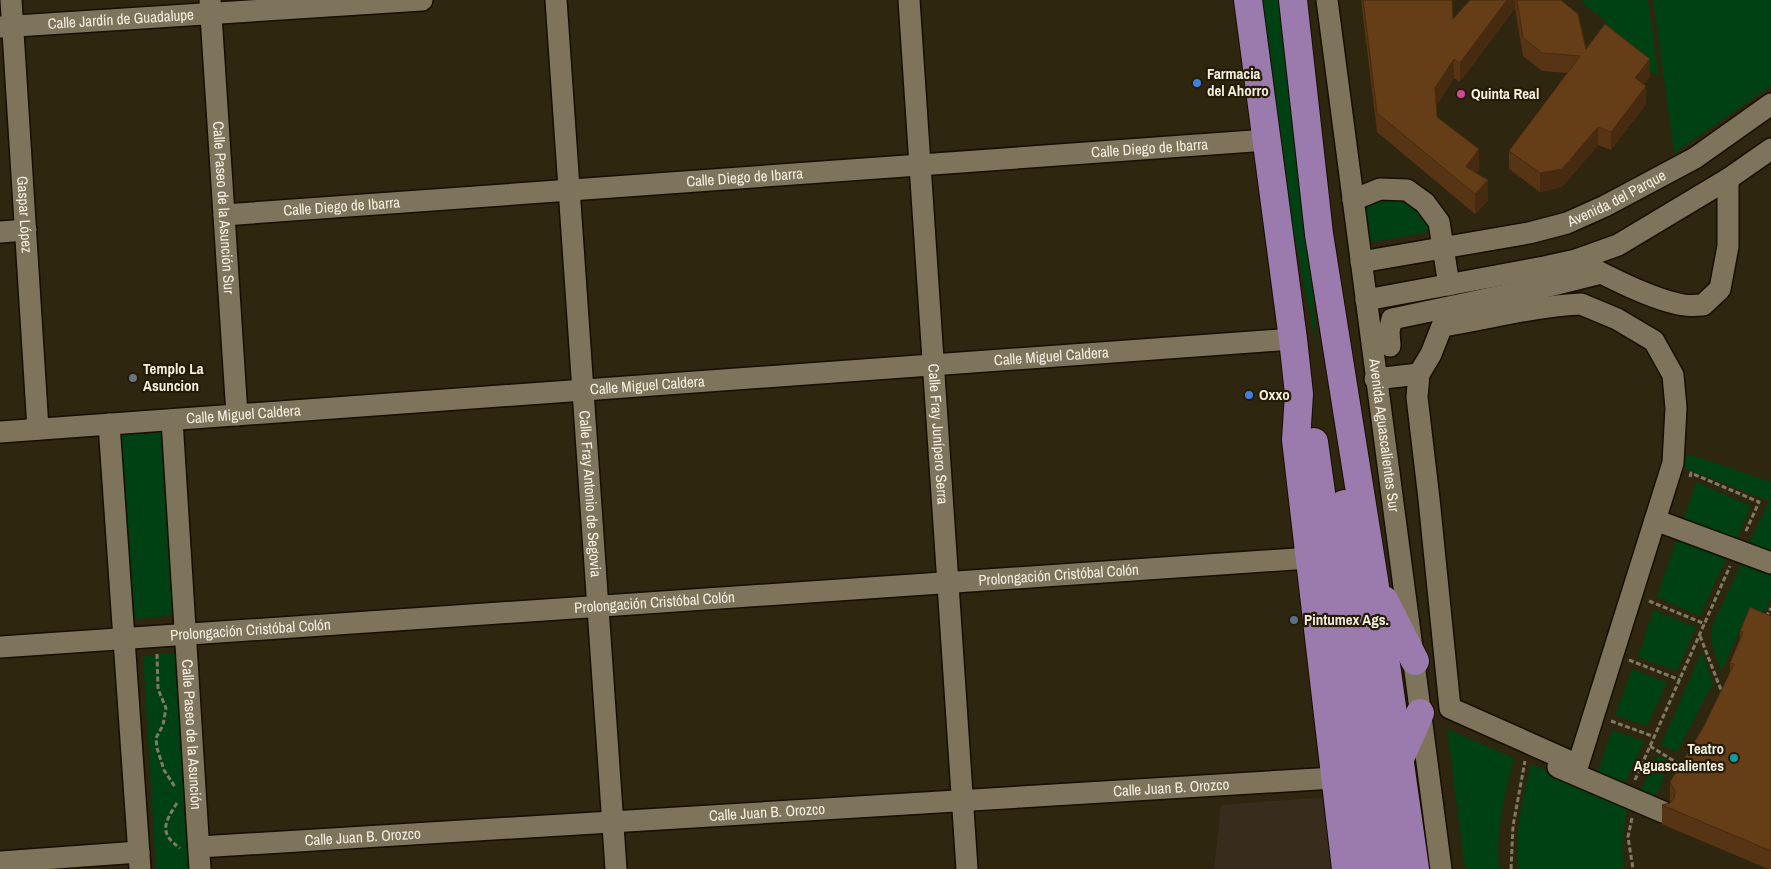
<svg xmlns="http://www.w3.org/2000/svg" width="1771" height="869" font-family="'Archivo Narrow',sans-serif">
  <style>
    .commercial { fill: #382c1d }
    .green { fill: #004113 }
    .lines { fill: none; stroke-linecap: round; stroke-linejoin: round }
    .minor-casing { stroke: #160e00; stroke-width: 24 }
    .major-casing { stroke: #160e00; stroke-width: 30 }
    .path { stroke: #807966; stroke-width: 3; stroke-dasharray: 5 2.5; stroke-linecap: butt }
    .minor { stroke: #7e745b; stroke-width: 21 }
    .major { stroke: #9b7bad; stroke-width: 28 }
    .wall { fill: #573414 }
    .shaded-wall { fill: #472b10 }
    .building { fill: #653d17; stroke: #472b10 }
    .shop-dot { fill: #3f7fe0; stroke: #241c05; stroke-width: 2 }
    .hotel-dot { fill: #d1479c; stroke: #241c05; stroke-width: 2 }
    .worship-dot { fill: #6b7280; stroke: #241c05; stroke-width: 2 }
    .service-dot { fill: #5c6f8a; stroke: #241c05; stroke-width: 2 }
    .culture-dot { fill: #0f9aa8; stroke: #241c05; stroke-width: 2 }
    .labels { text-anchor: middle; stroke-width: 4.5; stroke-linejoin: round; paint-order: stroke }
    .street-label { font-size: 15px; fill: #f5efe2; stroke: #241c05 }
    .poi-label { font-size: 15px; font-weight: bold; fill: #f5efe2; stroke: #241c05; text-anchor: start }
  </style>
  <rect width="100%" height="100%" fill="#2e260f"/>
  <!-- commercial -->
  <polygon class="commercial" points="1325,797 1335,869 1214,869 1221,805"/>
  <!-- green -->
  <g class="green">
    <polygon points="1259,0 1281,0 1304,174 1317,348 1282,175"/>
    <polygon points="1582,0 1648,0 1659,77 1597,36 1606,21 1587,7"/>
    <polygon points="1653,0 1771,0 1771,86 1674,153"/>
    <polygon points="1402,194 1419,208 1434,231 1371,242 1363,200"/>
    <polygon points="163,428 175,615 135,619 120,434"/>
    <polygon points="1692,455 1771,482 1771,554 1748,545 1769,501 1685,468 1675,456"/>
    <polygon points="1696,482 1751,506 1735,542 1683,521"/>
    <polygon points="1677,538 1727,556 1700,616 1657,597"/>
    <polygon points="1743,560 1771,573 1771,599 1761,619 1748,614 1721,671 1711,641 1712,626"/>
    <polygon points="1653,610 1696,627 1677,671 1638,657"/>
    <polygon points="1702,651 1713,683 1677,752 1661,745"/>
    <polygon points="179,652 192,869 156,869 143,656"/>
    <polygon points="1632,669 1667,683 1647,726 1615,715"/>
    <path d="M1447,729L1514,758C1505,794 1495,832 1499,869H1465Z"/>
    <polygon points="1612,730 1644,741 1624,785 1596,776"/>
    <polygon points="1657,755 1666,759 1663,781 1652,801 1638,797"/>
    <path d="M1531,764L1628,806C1623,828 1621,847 1624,869H1517C1515,833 1522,799 1531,764Z"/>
  </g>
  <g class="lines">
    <defs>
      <g id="minor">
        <path id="s1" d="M11,0L38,429"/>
        <path id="s2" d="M210,0L237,415"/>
        <path id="s3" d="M556,0L616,869"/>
        <path id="s4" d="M909,0L967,869"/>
        <path id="s5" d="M1327,0L1441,869"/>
        <path id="s6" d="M0,27L422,0"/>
        <polyline points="1353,200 1380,189 1407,190 1425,203 1439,222 1449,285"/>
        <path id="s7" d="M224,215L1267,140"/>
        <polyline points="0,232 26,230"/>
        <path d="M1576,260C1605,275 1652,300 1684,305C1690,306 1697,305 1703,305L1720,289L1728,246V179"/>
        <path id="s8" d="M1361,262L1529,233L1567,223L1605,206L1695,158L1771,104"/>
        <polyline points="1366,300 1544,267 1576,260 1618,245 1728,179 1771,149"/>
        <path d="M1581,304L1617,319L1654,341L1673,375L1676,408L1673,463L1578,765L1450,708L1429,499L1417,397L1419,374L1431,354L1442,326C1488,319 1534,306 1581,304Z"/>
        <polyline points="1390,346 1389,331 1392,319 1549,286 1601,273"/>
        <polyline points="1375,379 1419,374"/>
        <path id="s9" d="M172,420L200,869"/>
        <polyline points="109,424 140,869"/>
        <path id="s10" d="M0,432L1293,339"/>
        <polyline points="1655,520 1771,563"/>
        <path id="s11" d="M0,647L1309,558"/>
        <polyline points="1558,767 1663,812"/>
        <path id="s12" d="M199,847L1334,778"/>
        <polyline points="0,862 139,852"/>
      </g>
      <g id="major">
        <polyline points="1248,0 1293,339 1299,394 1296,440 1346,869"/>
        <polyline points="1293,0 1319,234 1374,580 1415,869"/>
        <polyline points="1314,442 1373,869"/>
        <polyline points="1344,504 1394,869"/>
        <polyline points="1384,600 1415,661"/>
        <polyline points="1399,761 1420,713"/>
      </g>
    </defs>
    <!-- minor casing -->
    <use href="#minor" class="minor-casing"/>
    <!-- major casing -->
    <use href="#major" class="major-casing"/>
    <!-- path -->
    <g class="path">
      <polyline points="1690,477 1691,473 1759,502 1745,533"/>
      <polyline points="1649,601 1705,624"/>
      <polyline points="1766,617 1771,608"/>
      <polyline points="1700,636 1723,695"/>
      <polyline points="157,654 158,689 166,708 163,725 156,738 157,748 164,770 175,787"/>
      <polyline points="1629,660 1680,680"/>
      <polyline points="1611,721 1655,737"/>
      <polyline points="1650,746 1682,766"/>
      <polyline points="1635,780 1730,566"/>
      <path d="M177,803C165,822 158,833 180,848"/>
      <polyline points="1632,818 1628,837 1633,869"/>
      <polyline points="1511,869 1513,826 1525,761"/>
    </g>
    <!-- minor -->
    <use href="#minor" class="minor"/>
    <!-- major -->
    <use href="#major" class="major"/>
  </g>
  <!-- wall -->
  <g class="wall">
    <polygon points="1361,0 1452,0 1453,19 1470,0 1561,0 1586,49 1650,77 1644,84 1646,104 1611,150 1598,145 1562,187 1540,192 1509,169 1509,151 1568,73 1542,71 1523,56 1515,8 1460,82 1454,78 1436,106 1437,117 1479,169 1476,173 1488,200 1475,214 1377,132"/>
    <polygon points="1771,616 1771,869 1768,869 1662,824 1662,805 1670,803 1670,782 1704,726 1730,673 1730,663 1740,638 1740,631"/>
  </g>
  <!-- shaded-wall -->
  <g class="shaded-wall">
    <polygon points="1507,0 1515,0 1515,8 1460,82 1460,63"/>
    <polygon points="1454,59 1454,78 1435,108 1435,88"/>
    <polygon points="1650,59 1650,77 1635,96 1635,78"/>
    <polygon points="1646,86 1646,104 1611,150 1611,132"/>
    <polygon points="1598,127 1598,145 1562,187 1540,192 1540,173"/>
    <polygon points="1479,149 1479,169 1466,186 1466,167"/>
    <polygon points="1488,180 1488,200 1475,214 1475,194"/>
  </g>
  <!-- building -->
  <g class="building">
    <polygon points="1363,0 1452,0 1453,19 1470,0 1507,0 1460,63 1454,59 1435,88 1437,117 1479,149 1466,167 1488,180 1475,194 1377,113"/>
    <polygon points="1517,0 1561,0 1578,14 1586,49 1605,24 1650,59 1635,78 1646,86 1611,132 1598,127 1562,169 1540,173 1509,151 1580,56 1542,53 1523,38"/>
    <polygon points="1750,607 1771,616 1771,851 1662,805 1670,803 1674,798 1675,791 1670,782 1704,726 1734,664 1730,663 1743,632 1740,631"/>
  </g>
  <!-- markers -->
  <g class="shop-dot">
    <circle cx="1197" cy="83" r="5"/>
    <circle cx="1249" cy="395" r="5"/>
  </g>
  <circle class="hotel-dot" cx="1461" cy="94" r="5"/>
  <circle class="worship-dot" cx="133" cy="378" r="5"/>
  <circle class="service-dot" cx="1294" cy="620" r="5"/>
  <circle class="culture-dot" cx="1734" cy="758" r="5"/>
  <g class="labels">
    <!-- street labels -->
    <g class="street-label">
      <text dy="5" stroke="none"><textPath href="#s6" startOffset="121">Calle Jardín de Guadalupe</textPath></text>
      <text dy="5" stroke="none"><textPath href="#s7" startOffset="928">Calle Diego de Ibarra</textPath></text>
      <text dy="5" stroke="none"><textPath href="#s7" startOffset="522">Calle Diego de Ibarra</textPath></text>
      <text dy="5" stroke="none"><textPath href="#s8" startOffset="265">Avenida del Parque</textPath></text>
      <text dy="5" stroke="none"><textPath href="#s2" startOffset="208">Calle Paseo de la Asunción Sur</textPath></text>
      <text dy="5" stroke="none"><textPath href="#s7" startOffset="118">Calle Diego de Ibarra</textPath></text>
      <text dy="5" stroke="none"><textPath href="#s1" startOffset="215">Gaspar López</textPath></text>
      <text dy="5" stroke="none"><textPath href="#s10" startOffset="1054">Calle Miguel Caldera</textPath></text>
      <text dy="5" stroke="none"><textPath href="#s10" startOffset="649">Calle Miguel Caldera</textPath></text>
      <text dy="5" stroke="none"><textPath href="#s10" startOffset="244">Calle Miguel Caldera</textPath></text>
      <text dy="5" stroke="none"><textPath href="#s4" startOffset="435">Calle Fray Junípero Serra</textPath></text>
      <text dy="5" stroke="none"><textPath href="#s5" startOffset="439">Avenida Aguascalientes Sur</textPath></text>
      <text dy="5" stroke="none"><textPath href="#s3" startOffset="495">Calle Fray Antonio de Segovia</textPath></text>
      <text dy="5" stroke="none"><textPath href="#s11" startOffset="1061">Prolongación Cristóbal Colón</textPath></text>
      <text dy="5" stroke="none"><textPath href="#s11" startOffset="656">Prolongación Cristóbal Colón</textPath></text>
      <text dy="5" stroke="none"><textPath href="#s11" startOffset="251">Prolongación Cristóbal Colón</textPath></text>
      <text dy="5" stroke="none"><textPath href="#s9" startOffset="315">Calle Paseo de la Asunción</textPath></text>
      <text dy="5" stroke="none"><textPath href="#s12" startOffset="974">Calle Juan B. Orozco</textPath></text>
      <text dy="5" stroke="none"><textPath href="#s12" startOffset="569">Calle Juan B. Orozco</textPath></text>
      <text dy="5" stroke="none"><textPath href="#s12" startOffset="164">Calle Juan B. Orozco</textPath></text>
    </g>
    <!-- poi labels -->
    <g class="poi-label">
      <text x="1207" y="79">Farmacia<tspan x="1207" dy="17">del Ahorro</tspan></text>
      <text x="1471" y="99">Quinta Real</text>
      <text x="143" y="374">Templo La<tspan x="143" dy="17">Asuncion</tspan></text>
      <text x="1259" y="400">Oxxo</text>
      <text x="1304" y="625">Pintumex Ags.</text>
      <text x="1724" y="754" text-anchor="end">Teatro<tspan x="1724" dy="17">Aguascalientes</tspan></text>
    </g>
  </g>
</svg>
